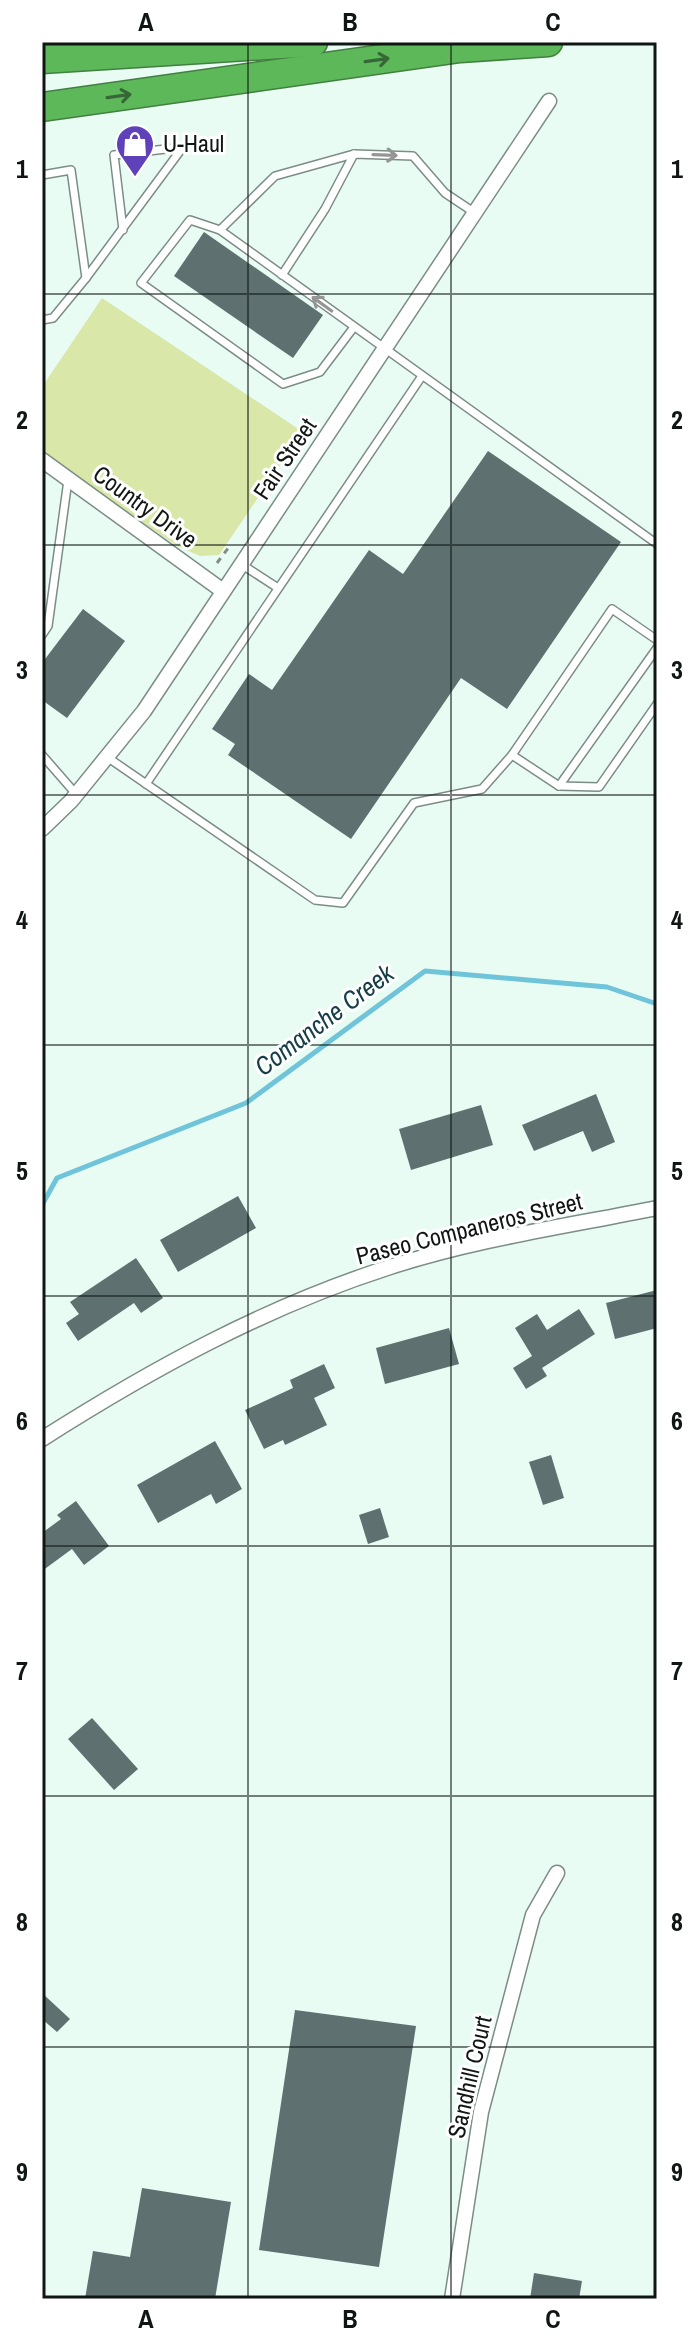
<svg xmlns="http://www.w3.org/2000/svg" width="699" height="2341" font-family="'Archivo Narrow',sans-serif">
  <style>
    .green { fill: #d9e7a8 }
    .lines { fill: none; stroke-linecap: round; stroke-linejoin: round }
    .stream { stroke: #6fc4da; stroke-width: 5 }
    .building { fill: #5e7170 }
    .service-casing { stroke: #7c8d85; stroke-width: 10 }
    .minor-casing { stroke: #7c8d85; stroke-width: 17 }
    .motorway-casing { stroke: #427f41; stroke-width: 31 }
    .path { stroke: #808d88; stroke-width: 3; stroke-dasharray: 6 6; stroke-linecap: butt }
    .service { stroke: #fff; stroke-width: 7 }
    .minor { stroke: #fff; stroke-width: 14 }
    .motorway { stroke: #5db859; stroke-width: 28 }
    .oneway { stroke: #366736 }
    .oneway2 { stroke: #939695 }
    .grid { fill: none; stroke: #101614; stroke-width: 2; stroke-opacity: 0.55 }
    .labels { text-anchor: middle; stroke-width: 6; stroke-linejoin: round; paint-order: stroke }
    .poi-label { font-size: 24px; fill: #101614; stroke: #fff; text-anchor: start }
    .street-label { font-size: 24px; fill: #101614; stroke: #fff }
    .water-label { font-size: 26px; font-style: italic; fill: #163e48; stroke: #fff }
    .neatline { fill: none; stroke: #101614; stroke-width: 3 }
    .grid-label { font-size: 26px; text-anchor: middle; font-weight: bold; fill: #101614 }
  </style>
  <rect width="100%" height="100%" fill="#e9fcf4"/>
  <!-- green -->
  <polygon class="green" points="102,298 303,432 219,555 200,556 177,546 42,453 42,387"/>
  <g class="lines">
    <!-- stream -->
    <polyline class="stream" points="42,1205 57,1178 246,1103 425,971 607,987 657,1004"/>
  </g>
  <!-- building -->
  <g class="building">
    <polygon points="204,232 323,315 293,358 174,276"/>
    <polygon points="488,451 621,542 507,709 461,678 351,839 228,755 235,744 212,729 249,674 272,690 369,550 403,574"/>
    <polygon points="83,609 125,641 67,718 42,700 42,663"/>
    <polygon points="596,1094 615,1142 592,1152 583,1131 534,1151 522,1125"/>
    <polygon points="481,1105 493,1145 411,1170 399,1129"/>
    <polygon points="238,1196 256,1228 178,1272 160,1240"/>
    <polygon points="136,1258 163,1298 141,1313 134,1303 78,1341 66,1323 79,1314 70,1302"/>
    <polygon points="657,1290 657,1328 615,1339 606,1303"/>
    <polygon points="579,1309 595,1334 542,1368 547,1376 526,1389 513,1368 532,1356 515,1328 537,1314 547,1330"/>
    <polygon points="449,1328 459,1364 385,1384 376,1348"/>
    <polygon points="324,1364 335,1388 314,1398 327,1425 285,1445 283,1440 264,1449 245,1410 293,1388 290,1380"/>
    <polygon points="215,1441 242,1489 216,1504 211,1494 158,1523 137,1485"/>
    <polygon points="551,1455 564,1498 543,1505 529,1462"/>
    <polygon points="76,1501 109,1546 84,1565 72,1549 42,1571 42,1533 61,1519 57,1515"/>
    <polygon points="380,1508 389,1537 368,1544 359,1515"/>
    <polygon points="92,1718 138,1769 114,1790 68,1739"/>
    <polygon points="42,1993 70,2019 57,2032 42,2019"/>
    <polygon points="295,2010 416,2026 379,2267 259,2250"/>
    <polygon points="142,2188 231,2202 215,2299 85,2299 93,2251 130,2257"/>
    <polygon points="534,2273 582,2281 579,2299 530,2299"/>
  </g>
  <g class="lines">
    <defs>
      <g id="service">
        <polyline points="42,175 71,170 86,278 53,318 42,320"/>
        <polyline points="475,213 445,193 413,156 354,154 275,176 220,230 657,544"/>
        <polyline points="220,230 190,220 141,283 283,384 320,372 354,327"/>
        <polyline points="282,275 325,209 354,154"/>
        <polyline points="86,278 183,147 114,155 123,230"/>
        <polyline points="241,564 278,588"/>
        <polyline points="42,635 48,626 68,480"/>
        <polyline points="42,755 76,794"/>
        <polyline points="512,755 612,609 657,640"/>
        <polyline points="107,757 315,900 343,903 414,803 482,789 512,755 559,786 657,648"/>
        <polyline points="146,784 422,376"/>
        <polyline points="559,786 599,787 657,704"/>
      </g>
      <g id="minor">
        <polyline points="42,460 223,591"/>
        <polyline points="42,829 71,801 144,711 549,101"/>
        <path d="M42,1439C152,1369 265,1307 390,1267C476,1239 568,1226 657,1208"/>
        <polyline points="452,2299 481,2112 533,1915 557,1873"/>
      </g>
      <g id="motorway">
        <polyline points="42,59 313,42"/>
        <polyline points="42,107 460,48 548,42"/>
      </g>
    </defs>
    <!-- service casing -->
    <use href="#service" class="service-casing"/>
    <!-- minor casing -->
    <use href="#minor" class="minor-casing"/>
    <!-- motorway casing -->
    <use href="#motorway" class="motorway-casing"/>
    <!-- path -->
    <polyline class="path" points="217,563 229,547"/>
    <!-- service -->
    <use href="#service" class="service"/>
    <!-- minor -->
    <use href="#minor" class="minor"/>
    <!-- motorway -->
    <use href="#motorway" class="motorway"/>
  </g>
  <!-- one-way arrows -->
  <defs><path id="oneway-shaft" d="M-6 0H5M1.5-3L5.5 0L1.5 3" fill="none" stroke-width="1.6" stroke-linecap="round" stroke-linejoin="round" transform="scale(2)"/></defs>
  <g class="oneway">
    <use href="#oneway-shaft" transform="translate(377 60) rotate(-8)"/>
    <use href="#oneway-shaft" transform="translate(119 96) rotate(-8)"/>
  </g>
  <g class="oneway2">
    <use href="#oneway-shaft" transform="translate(385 155) rotate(2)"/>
    <use href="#oneway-shaft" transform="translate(322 304) rotate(-144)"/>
  </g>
  <!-- grid -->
  <path class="grid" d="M248,42V2299M451,42V2299M42,294H657M42,545H657M42,795H657M42,1045H657M42,1296H657M42,1546H657M42,1796H657M42,2047H657"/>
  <!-- icons -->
  <defs>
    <symbol id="shop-pin" viewBox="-11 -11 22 30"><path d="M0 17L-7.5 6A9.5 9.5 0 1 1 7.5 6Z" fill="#5f41b9" stroke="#fff"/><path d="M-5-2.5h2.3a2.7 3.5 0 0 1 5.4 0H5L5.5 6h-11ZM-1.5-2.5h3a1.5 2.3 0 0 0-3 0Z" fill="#fff"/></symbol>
  </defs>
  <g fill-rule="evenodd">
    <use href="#shop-pin" x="113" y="122" width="44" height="60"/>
  </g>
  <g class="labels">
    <!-- poi labels -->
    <g class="poi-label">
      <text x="163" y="152">U-Haul</text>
    </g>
    <!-- street labels -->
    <g class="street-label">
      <text transform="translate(285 459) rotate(-56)" y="8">Fair Street</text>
      <text transform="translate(145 507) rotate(36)" y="8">Country Drive</text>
      <text transform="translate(469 1229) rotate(-14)" y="8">Paseo Companeros Street</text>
      <text transform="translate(470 2077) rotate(-77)" y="8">Sandhill Court</text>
    </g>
    <!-- water labels -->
    <g class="water-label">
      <text transform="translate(324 1020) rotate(-37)" y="9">Comanche Creek</text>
    </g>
  </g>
  <!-- border -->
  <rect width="699" height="2341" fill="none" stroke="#ffffff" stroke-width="88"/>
  <rect x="44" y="44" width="611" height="2253" class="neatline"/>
  <g class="grid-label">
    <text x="146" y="31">A</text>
    <text x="350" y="31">B</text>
    <text x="553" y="31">C</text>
    <text x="22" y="178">1</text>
    <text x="677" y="178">1</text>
    <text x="22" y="429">2</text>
    <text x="677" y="429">2</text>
    <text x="22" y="679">3</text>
    <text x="677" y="679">3</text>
    <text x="22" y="929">4</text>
    <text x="677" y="929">4</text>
    <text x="22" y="1180">5</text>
    <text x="677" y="1180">5</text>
    <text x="22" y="1430">6</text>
    <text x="677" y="1430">6</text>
    <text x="22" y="1680">7</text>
    <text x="677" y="1680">7</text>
    <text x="22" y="1931">8</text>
    <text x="677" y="1931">8</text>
    <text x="22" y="2181">9</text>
    <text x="677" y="2181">9</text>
    <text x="146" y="2328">A</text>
    <text x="350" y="2328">B</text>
    <text x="553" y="2328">C</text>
  </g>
</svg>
